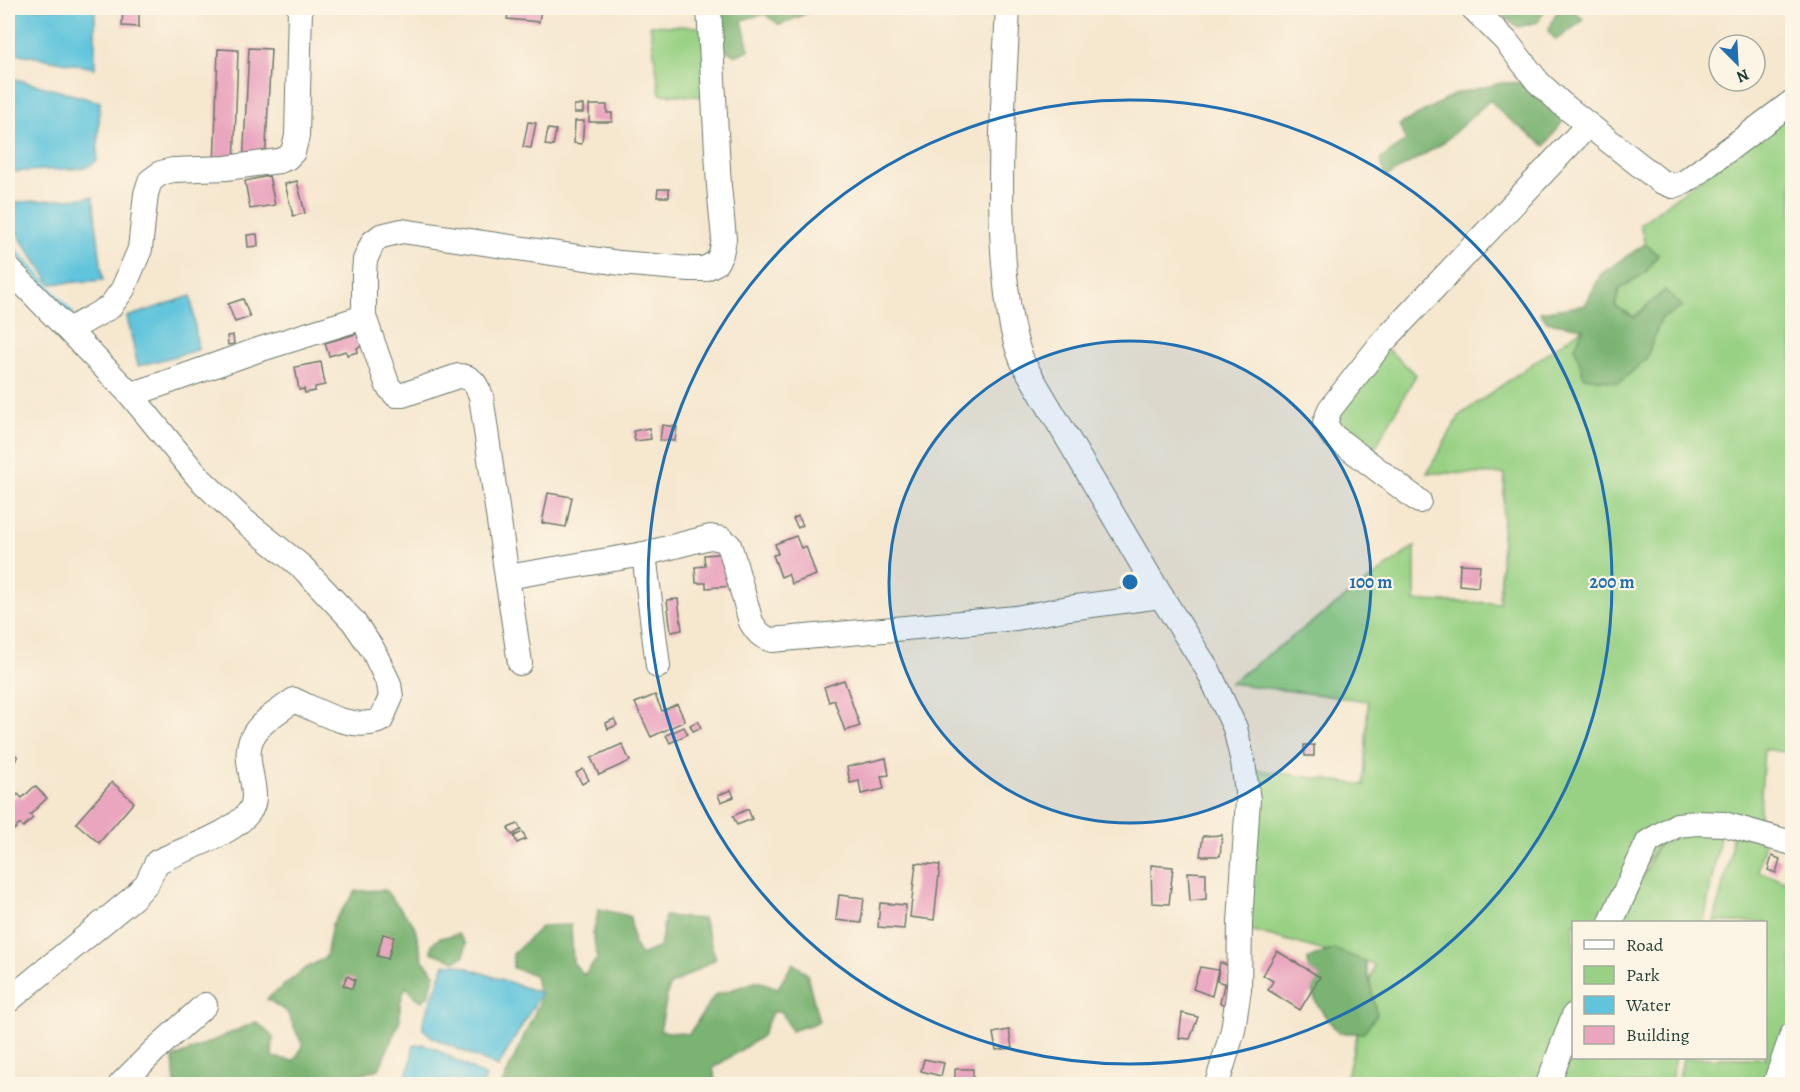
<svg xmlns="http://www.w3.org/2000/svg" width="1800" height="1092" font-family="Alegreya,serif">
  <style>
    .green { fill: #99d184; stroke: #5c875c; stroke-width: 1.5 }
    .forest { fill: #7ab372; stroke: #4c7853; stroke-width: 1.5 }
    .water { fill: #5fc4dc; stroke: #3f8088; stroke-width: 1.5 }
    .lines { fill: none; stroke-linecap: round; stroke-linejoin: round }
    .stream { stroke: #5fc4dc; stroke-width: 4.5 }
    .building { fill: #eaa5bf }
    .minor-casing { stroke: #6a786a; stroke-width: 26 }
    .minor { stroke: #fff; stroke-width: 24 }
    .ring { fill: none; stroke: #1f6fb2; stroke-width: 3 }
    .centre { fill: #1f6fb2; stroke: #fcf5e5; stroke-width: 3 }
    .ring-label { font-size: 18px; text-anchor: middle; font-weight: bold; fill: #1f6fb2; stroke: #fcf5e5; stroke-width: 4.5; stroke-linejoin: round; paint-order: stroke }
  </style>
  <rect width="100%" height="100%" fill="#fcf5e5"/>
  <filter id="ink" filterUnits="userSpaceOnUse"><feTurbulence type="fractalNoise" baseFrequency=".0167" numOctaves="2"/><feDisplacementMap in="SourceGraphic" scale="12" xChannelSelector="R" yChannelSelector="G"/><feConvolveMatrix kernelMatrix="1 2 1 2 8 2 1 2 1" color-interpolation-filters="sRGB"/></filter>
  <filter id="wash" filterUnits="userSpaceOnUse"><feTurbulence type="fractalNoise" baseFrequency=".008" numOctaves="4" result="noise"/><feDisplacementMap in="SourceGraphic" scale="24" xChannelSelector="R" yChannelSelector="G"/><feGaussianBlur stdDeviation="1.35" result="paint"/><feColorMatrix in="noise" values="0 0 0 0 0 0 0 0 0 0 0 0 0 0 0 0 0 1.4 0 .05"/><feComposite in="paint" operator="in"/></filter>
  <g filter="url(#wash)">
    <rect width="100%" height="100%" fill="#f6e7cf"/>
    <!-- green -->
    <g class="green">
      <polygon points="650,25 702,27 707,97 660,94"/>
      <polygon points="1792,110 1792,753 1764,749 1759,827 1675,821 1605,922 1574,922 1573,995 1542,1084 1345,1084 1374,965 1243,928 1251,769 1364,785 1368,701 1230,683 1415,546 1415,601 1499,603 1505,474 1427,473 1460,415 1583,328 1619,383 1646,359 1661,319 1634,317 1615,306 1619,289 1645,273 1658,255 1645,244 1640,224"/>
      <polygon points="1385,347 1416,375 1370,457 1337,433 1333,409"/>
      <polygon points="1705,831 1720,837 1704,922 1619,922 1658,846 1681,834"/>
      <polygon points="1732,833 1765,842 1758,871 1792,884 1792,1023 1772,1084 1678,1084 1683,1058 1766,1058 1766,922 1714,922 1731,851"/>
      <polygon points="1573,1036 1574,1058 1676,1058 1670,1084 1557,1084"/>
    </g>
    <!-- forest -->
    <g class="forest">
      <polygon points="717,8 818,8 780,25 764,14 742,20 749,50 735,56 719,45"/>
      <polygon points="1506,8 1546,8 1538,22 1518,27 1503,17"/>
      <polygon points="1564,8 1571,8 1584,20 1556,40 1548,31 1556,13"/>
      <polygon points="1531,82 1565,118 1545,146 1505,116 1490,100 1442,144 1386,177 1380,160 1406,140 1399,125 1455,94 1501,83"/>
      <polygon points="1645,244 1658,255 1645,273 1619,289 1615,306 1634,317 1665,290 1683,307 1661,319 1646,359 1619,383 1584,377 1575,348 1583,328 1547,322 1540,312 1585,305 1601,274"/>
      <polygon points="385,890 414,925 423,960 435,974 428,996 422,1001 415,997 406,986 400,1003 400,1020 379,1069 344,1080 340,1084 175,1084 173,1058 256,1022 273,1037 272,1057 294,1061 303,1046 287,1012 267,999 303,970 326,957 332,924 356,891"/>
      <polygon points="599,909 630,916 634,944 641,955 660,947 665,916 703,919 716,959 669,986 660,1031 689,1034 715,995 758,981 778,988 793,963 807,974 819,1022 791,1031 782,1012 772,1012 762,1036 713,1068 716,1084 502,1084 540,1001 535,975 513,968 513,954 542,926 571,925 573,962 584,975 597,959 593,933"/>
      <polygon points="458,934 466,944 464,956 455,961 431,952 432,944 440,938"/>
      <path d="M1333,949L1365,961L1377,1015L1363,1033H1339C1315,1005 1309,996 1308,959Z"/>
    </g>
    <!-- water -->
    <g class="water">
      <polygon points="8,8 95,8 95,68 8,52"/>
      <polygon points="8,77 100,102 97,161 85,168 8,172"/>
      <polygon points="93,197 103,280 51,284 8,220 8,203"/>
      <polygon points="191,296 198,350 138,366 127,317"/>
      <polygon points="445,964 456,964 541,993 498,1067 432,1037 423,1029 423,1022"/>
      <polygon points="422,1044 436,1049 486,1077 483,1084 407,1084 405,1078 411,1062 413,1046"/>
    </g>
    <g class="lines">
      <!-- stream -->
      <polyline class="stream" points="8,242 72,314"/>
    </g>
    <g id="blocks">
      <!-- building -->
      <g class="building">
        <polygon points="123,8 139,8 139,27 122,26"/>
        <polygon points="509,8 541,8 539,22 507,19"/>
        <polygon points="249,48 271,49 265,166 243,165"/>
        <polygon points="218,49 238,50 234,168 214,167"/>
        <rect x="574" y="105" width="9" height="8"/>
        <polygon points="589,105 607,105 607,113 612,113 612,122 589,122"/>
        <polygon points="575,121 584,121 582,144 574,143"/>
        <polygon points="528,122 536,123 531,148 523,147"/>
        <polygon points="548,129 556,130 553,146 545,145"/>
        <polygon points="269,176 275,205 250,209 245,181"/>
        <polygon points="297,181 305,213 293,216 285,184"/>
        <polygon points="658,189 669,189 669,197 657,197"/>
        <polygon points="257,234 258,246 248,247 247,235"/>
        <polygon points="243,299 250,317 235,322 228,304"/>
        <polygon points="363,332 367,345 357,348 358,352 347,355 346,351 329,356 325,343"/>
        <polygon points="233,335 234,344 228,345 227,336"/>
        <polygon points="321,362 325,385 315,387 315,391 305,393 304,389 299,390 295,367"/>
        <polygon points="662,425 677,427 675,441 660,440"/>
        <polygon points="649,428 651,439 635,441 633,431"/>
        <polygon points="548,493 572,497 566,527 542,523"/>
        <polygon points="798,516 803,525 798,528 793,519"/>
        <polygon points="796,536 801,548 806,546 816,575 792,584 788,574 781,577 773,555 778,554 775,544"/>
        <polygon points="730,553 733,586 706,588 706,583 696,583 695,567 705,566 704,555"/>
        <polygon points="1460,564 1480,565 1478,587 1459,585"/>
        <polygon points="678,599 682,630 671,632 667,600"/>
        <polygon points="844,680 860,726 845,731 834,700 829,702 824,687"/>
        <polygon points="655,695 662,711 677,704 685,721 651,737 635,703"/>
        <polygon points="614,719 617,725 608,729 606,723"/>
        <polygon points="698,721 701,728 693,731 690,725"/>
        <polygon points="684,727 688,734 670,743 666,735"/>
        <polygon points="622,744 630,761 599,775 591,758"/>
        <polygon points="1304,745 1314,745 1314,756 1305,756"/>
        <polygon points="11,752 18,757 9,769 8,768 8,757"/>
        <polygon points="886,758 889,775 881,776 884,789 861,794 859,781 850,783 847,767"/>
        <polygon points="583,769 589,780 582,784 576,773"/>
        <polygon points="112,782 134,802 99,843 76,823"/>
        <polygon points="35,786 47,798 30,815 33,818 23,827 20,824 14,830 8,823 8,805 18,794 22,798"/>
        <polygon points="731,790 734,797 721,802 718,795"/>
        <polygon points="748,809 752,819 737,825 733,816"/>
        <polygon points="518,824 521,830 512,835 508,828"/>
        <polygon points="523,832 526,839 517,843 514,836"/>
        <polygon points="1222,835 1220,856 1200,856 1203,836"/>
        <polygon points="1772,856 1780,859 1776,873 1768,870"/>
        <polygon points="916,863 940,865 934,920 910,917"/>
        <polygon points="1151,865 1173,867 1169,904 1152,903"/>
        <polygon points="1188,872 1206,873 1206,899 1190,901"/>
        <polygon points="839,895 864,898 861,923 836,920"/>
        <polygon points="880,903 906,905 904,929 878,927"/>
        <polygon points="383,934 394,937 388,959 377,956"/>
        <polygon points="1277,951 1320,977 1300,1010 1268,990 1273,981 1263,975"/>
        <polygon points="1220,962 1231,967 1226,984 1217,981"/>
        <polygon points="1200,967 1218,970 1212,996 1193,989"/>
        <polygon points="347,976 355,980 352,989 343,985"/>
        <polygon points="1224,985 1234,988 1229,1006 1220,1003"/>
        <polygon points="1182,1013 1198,1017 1190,1039 1179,1038"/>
        <polygon points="1009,1030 1012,1048 996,1050 993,1033"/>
        <polygon points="924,1059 944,1063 941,1076 921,1071"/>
        <rect x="955" y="1069" width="18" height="15"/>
        <polygon points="1174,1080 1191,1084 1173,1084"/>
      </g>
    </g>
  </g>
  <g filter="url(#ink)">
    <use href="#blocks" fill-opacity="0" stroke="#6a786a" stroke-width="1.5"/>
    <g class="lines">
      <defs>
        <g id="minor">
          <path d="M709,8L719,186L724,239L721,254L716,263L704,269H690L620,263L402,231L381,236L373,242L365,260L364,273V317L388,386L396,395H403L458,376C472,376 476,384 481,396L507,577L644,554L710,537L722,539L729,545L732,554L751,622C757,632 761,637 772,640L1016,618L1069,608L1161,596"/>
          <path d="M1008,8C1004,93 997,179 1004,264C1007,298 1010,332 1023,363L1161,596L1208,670L1235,728L1243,762L1248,800L1240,922L1239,989L1233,1030L1217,1084"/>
          <polyline points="1473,8 1506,41 1538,82 1562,104 1660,181 1673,186 1685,182 1792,102"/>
          <polyline points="8,268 130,394 145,390 258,350 364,317"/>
          <polyline points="69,330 110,307 123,289 140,249 146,194 150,181 161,173 173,170 226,168 279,161 287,158 293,152 297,136 300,8"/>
          <polyline points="1419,501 1332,435 1325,423 1330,409 1381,344 1588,125"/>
          <polyline points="644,554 658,666"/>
          <polyline points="507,577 520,663"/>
          <polyline points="1611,922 1648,842 1677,825 1697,823 1724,824 1792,843"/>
          <path d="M8,1001L133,898L147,883L157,862C183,849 232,835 249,812C264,793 239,760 253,736C261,721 281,710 294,700C321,712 352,732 381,720L391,697L389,684L373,650L353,621L302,567L243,520L198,477L130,394"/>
          <polyline points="121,1084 155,1050 205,1005"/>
          <polyline points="1548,1084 1574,1015"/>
          <polyline points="1775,1084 1792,1035"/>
        </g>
      </defs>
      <!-- minor casing -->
      <use href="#minor" class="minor-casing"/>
      <!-- minor -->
      <use href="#minor" class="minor"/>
    </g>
  </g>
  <!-- distance rings -->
  <circle cx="1130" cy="582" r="241" fill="#1f6fb2" fill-opacity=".12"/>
  <g class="ring">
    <circle cx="1130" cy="582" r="241"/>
    <circle cx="1130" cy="582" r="482"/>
  </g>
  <circle cx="1130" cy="582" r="9" class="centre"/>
  <g class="ring-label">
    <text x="1371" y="588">100 m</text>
    <text x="1612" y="588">200 m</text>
  </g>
  <!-- margin -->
  <rect width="1800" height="1092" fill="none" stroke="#fcf5e5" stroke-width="30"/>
  <!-- legend -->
  <rect x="1572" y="921" width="195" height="138" fill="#fcf5e5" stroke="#a4ab9e" stroke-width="1.5"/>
  <rect x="1584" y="940" width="30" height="9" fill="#ffffff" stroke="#a4ab9e" stroke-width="1.5"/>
  <text x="1626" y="951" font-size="18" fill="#1f3d34">Road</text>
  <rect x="1584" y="966" width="30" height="18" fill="#99d184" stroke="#a4ab9e" stroke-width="1.5"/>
  <text x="1626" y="981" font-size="18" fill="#1f3d34">Park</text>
  <rect x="1584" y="996" width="30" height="18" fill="#5fc4dc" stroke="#a4ab9e" stroke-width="1.5"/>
  <text x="1626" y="1011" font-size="18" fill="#1f3d34">Water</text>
  <rect x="1584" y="1026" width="30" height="18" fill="#eaa5bf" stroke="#a4ab9e" stroke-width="1.5"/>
  <text x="1626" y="1041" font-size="18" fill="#1f3d34">Building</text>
  <!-- north arrow -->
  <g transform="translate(1737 63) rotate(156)"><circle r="28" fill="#fcf5e5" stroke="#a4ab9e" stroke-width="1.5"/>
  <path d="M0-4.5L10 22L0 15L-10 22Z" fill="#1f6fb2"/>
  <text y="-9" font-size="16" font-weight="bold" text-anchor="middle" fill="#1f3d34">N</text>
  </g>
</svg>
